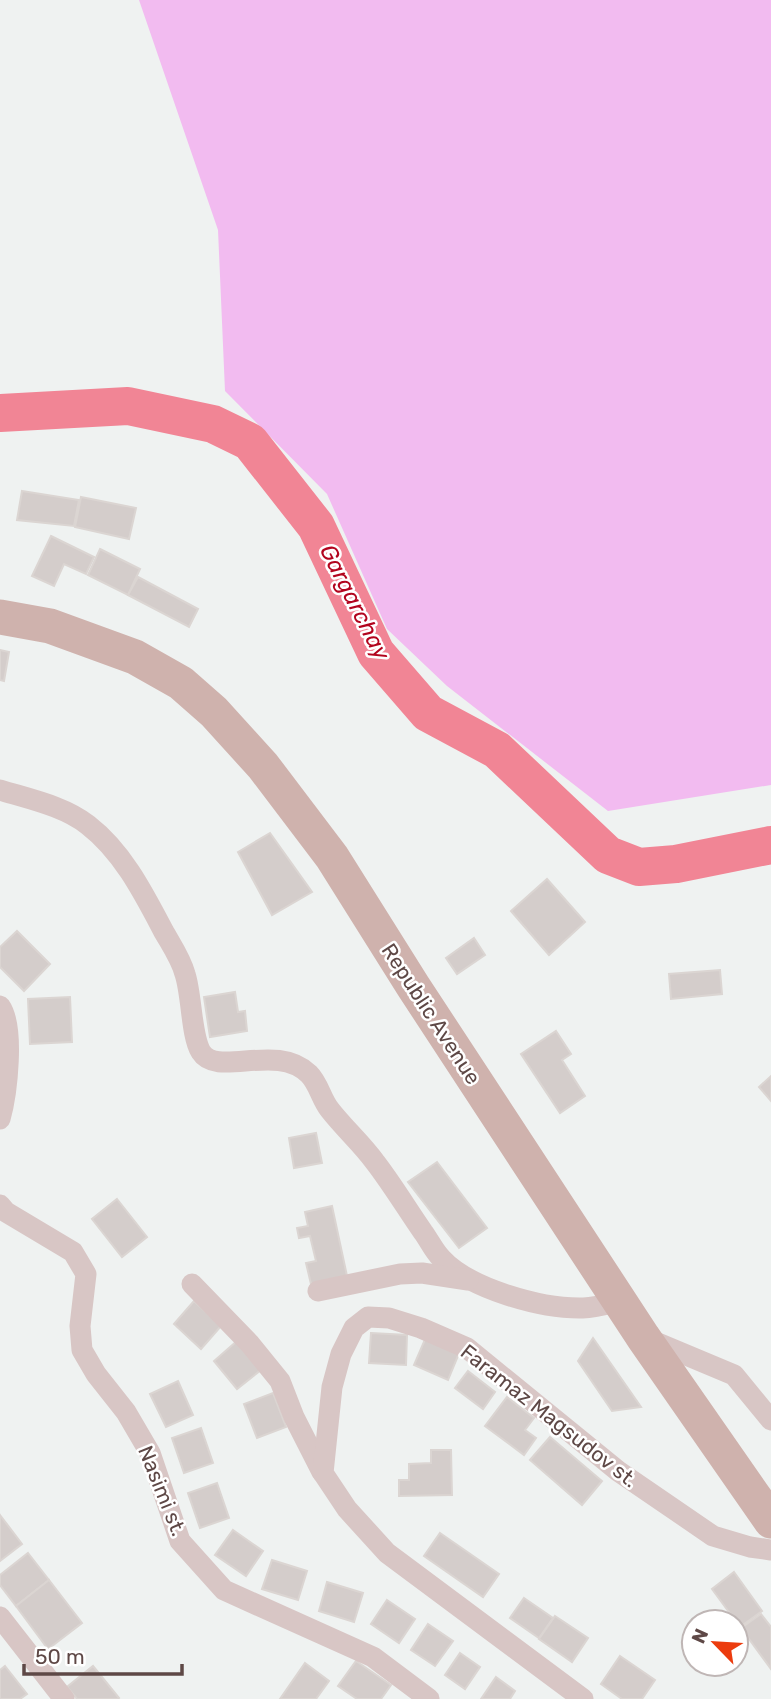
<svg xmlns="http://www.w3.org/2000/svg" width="771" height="1699" font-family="Rubik,sans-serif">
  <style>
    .green { fill: #f2bbf0 }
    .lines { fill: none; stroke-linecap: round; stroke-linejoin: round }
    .river { stroke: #f18595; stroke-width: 38 }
    .building { fill: #d4cdcb; stroke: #dbd5d2; stroke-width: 2 }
    .minor { stroke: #d8c6c5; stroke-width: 21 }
    .primary { stroke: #cfb2ad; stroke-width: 35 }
    .labels { text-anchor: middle; stroke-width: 5; stroke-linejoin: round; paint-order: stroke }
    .street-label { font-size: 21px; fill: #5e4846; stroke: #fff }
    .water-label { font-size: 23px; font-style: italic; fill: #b2041e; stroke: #fff }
  </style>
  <rect width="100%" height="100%" fill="#eff2f1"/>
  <!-- green -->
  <polygon class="green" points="139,0 771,0 771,785 608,811 447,686 387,629 327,494 225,391 218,230"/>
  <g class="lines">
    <!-- river -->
    <polyline class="river" points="0,413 128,406 213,424 250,442 316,526 376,653 428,713 497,750 608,855 639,867 676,864 771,845"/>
  </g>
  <!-- building -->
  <g class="building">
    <polygon points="22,491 79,500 74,526 17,520"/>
    <polygon points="81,497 136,508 129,539 75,527"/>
    <polygon points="51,536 94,557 86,574 64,564 54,586 32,576"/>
    <polygon points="100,549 140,569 128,595 88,575"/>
    <polygon points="138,577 198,609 189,627 128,595"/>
    <polygon points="0,650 9,652 4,681 0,680"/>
    <polygon points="270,833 312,892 272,915 238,852"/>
    <polygon points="547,879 585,922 549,955 511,911"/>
    <polygon points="17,931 50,964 24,991 0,967 0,947"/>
    <polygon points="474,938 485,955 457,974 446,958"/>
    <polygon points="720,970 722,994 671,999 669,974"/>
    <polygon points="235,992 238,1012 245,1011 247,1031 210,1037 204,997"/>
    <polygon points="70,997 72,1042 30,1044 28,999"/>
    <polygon points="556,1031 571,1054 562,1060 585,1096 560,1113 521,1054"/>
    <polygon points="771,1076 771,1101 759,1087"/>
    <polygon points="316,1133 322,1163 294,1168 289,1138"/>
    <polygon points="437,1162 487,1228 459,1248 408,1182"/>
    <polygon points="117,1199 147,1237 122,1257 92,1219"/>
    <polygon points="332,1206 347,1276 311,1284 306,1263 316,1261 310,1236 299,1238 297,1228 308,1226 305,1212"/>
    <polygon points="194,1301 221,1326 201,1349 174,1324"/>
    <polygon points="371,1333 407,1335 406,1365 369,1363"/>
    <polygon points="426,1337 460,1351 448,1380 414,1365"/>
    <polygon points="593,1338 641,1407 612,1411 578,1361"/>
    <polygon points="237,1341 261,1370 237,1389 214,1361"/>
    <polygon points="468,1371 495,1392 483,1409 455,1388"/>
    <polygon points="178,1381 193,1415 166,1427 150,1394"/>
    <polygon points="273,1393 286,1427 257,1438 244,1404"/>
    <polygon points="507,1397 534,1418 525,1430 536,1438 524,1455 485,1426"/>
    <polygon points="201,1428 213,1463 184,1473 172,1438"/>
    <polygon points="550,1437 602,1481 582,1505 530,1460"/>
    <polygon points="431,1450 451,1450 452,1495 399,1496 399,1480 409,1480 409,1464 431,1463"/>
    <polygon points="217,1483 229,1518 200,1528 188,1493"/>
    <polygon points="0,1515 22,1544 0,1561"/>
    <polygon points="233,1530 263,1551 246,1576 215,1555"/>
    <polygon points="440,1533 499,1574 483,1597 424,1556"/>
    <polygon points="28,1553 49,1580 16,1606 0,1585 0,1575"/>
    <polygon points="272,1560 307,1571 298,1600 262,1589"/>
    <polygon points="734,1572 762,1611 740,1627 712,1589"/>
    <polygon points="49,1580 82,1623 48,1649 16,1606"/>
    <polygon points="327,1582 363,1593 354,1622 319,1611"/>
    <polygon points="524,1598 553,1618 539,1638 510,1618"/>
    <polygon points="387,1600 415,1619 399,1643 371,1624"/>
    <polygon points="761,1614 771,1627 771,1669 741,1628"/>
    <polygon points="555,1616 588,1638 572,1662 539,1639"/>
    <polygon points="428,1624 453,1641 435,1666 411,1650"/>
    <polygon points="460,1653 480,1667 465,1689 445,1675"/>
    <polygon points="620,1656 655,1680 642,1699 622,1699 601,1684"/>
    <polygon points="356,1661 391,1685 381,1699 357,1699 338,1686"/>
    <polygon points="305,1663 329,1681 316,1699 280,1699"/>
    <polygon points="5,1666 27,1694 20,1699 0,1699 0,1670"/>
    <polygon points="93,1666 119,1698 118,1699 77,1699 67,1687"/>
    <polygon points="496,1677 515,1691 510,1699 481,1699"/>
  </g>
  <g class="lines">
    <!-- minor -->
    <g class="minor">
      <path d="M0,790C29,799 64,806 88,825C123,852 144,894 164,932C172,946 181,959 185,974C192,995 191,1036 201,1052C217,1078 277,1042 309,1074C319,1084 321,1099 330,1110C344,1128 362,1144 375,1162C392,1184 407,1209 423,1232C429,1240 434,1251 441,1258C469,1289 542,1309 583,1308C595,1308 608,1304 619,1301"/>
      <path d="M0,1006C15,1027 7,1094 0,1119"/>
      <polyline points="0,1205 6,1212 73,1252 86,1274 80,1326 82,1350 96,1374 126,1412 150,1453 180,1541 224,1590 373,1657 429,1699"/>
      <polyline points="192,1284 250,1344 280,1381 294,1417 322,1472"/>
      <polyline points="318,1291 400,1274 422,1273 468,1280"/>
      <polyline points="648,1339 734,1375 771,1420"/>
      <polyline points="0,1617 64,1699"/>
      <polyline points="583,1699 387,1553 347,1509 323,1473 332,1387 341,1354 354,1328 368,1317 389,1318 421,1328 467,1348 618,1471 713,1536 750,1547 771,1550"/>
    </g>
    <!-- primary -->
    <polyline class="primary" points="0,617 50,626 135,657 181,683 214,712 263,766 332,857 413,986 643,1337 771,1521"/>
  </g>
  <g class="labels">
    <!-- street labels -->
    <g class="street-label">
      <text transform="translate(431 1014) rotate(57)" y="7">Republic Avenue</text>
      <text transform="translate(549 1416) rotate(38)" y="7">Faramaz Magsudov st.</text>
      <text transform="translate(162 1491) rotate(68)" y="7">Nasimi st.</text>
    </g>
    <!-- water labels -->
    <g class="water-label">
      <text transform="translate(355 602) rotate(63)" y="8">Gargarchay</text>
    </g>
  </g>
  <!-- north arrow -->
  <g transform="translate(715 1643) rotate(295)"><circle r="33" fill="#ffffff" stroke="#bfb6b5" stroke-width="2"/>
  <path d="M0-5L12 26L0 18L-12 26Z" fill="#ec3c0e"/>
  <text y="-10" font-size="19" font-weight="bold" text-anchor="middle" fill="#5e4846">N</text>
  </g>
  <!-- scale -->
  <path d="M24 1664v10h158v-10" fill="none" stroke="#5e4846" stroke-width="3.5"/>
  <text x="35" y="1664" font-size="21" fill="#5e4846" stroke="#ffffff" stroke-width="5" paint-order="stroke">50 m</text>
</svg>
